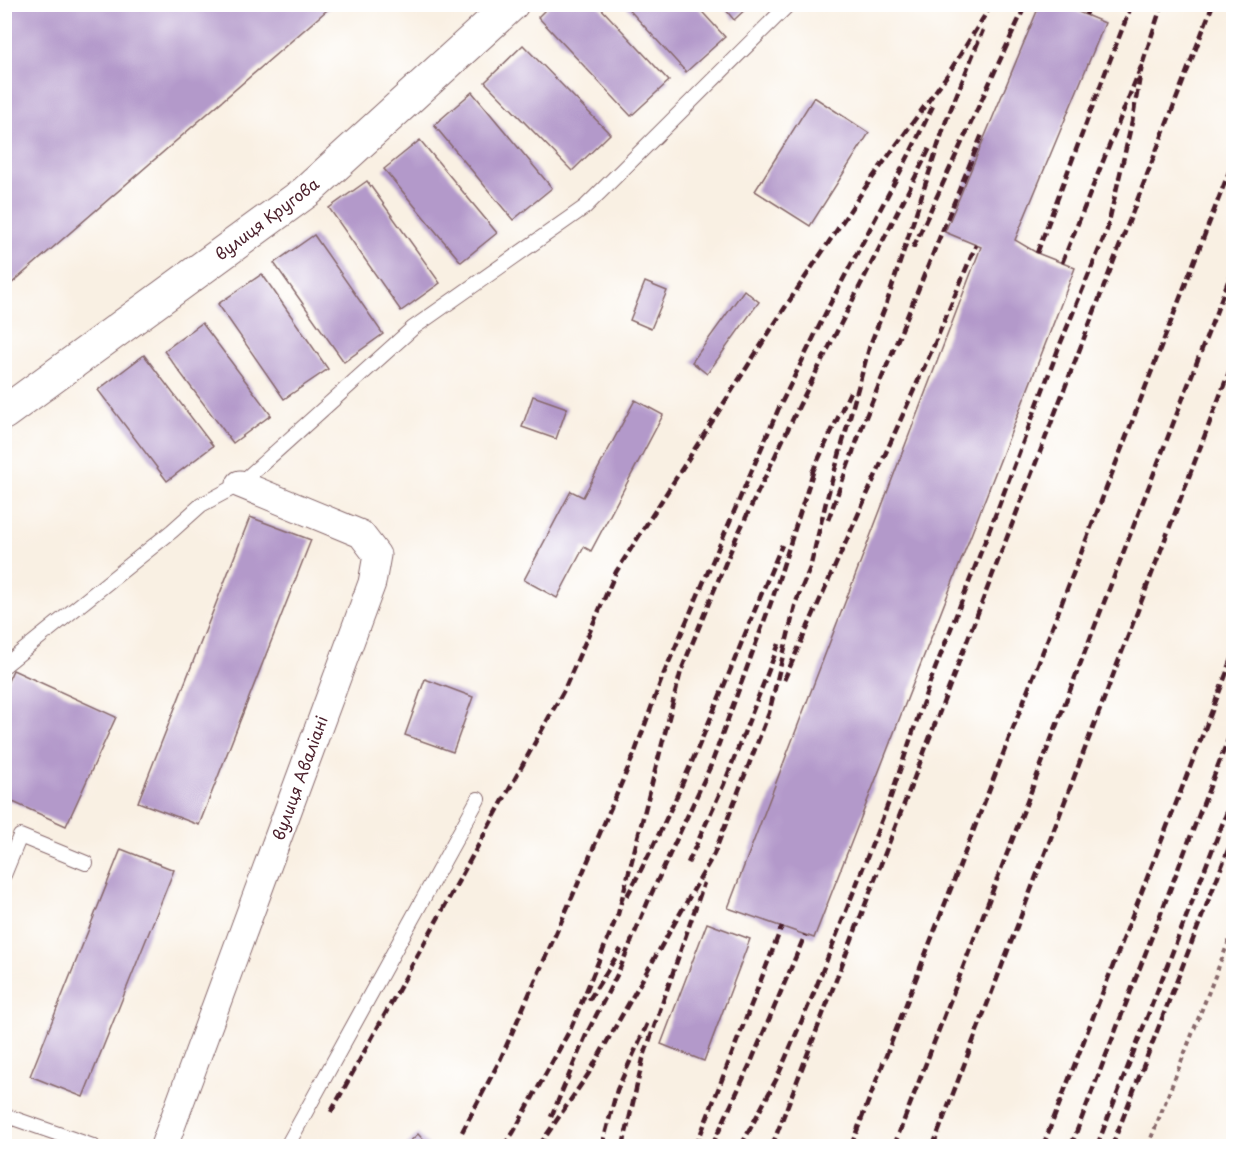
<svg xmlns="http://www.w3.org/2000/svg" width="1238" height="1151" font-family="'Playpen Sans',sans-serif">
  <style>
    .building { fill: #b399ca }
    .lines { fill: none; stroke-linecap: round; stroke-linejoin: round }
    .service-casing { stroke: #87686b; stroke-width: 16 }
    .minor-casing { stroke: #87686b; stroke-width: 29 }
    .tertiary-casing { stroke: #87686b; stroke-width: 35 }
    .path { stroke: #87686b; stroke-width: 4; stroke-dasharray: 4.5 4.5; stroke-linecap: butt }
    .service { stroke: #fff; stroke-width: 14 }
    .minor { stroke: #fff; stroke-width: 27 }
    .tertiary { stroke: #fff; stroke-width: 33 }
    .rail { stroke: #4a1f2b; stroke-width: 4.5; stroke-dasharray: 9 4.5; stroke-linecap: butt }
    .labels { text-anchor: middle; stroke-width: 4.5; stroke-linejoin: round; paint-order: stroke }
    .street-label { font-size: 16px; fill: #4a1f2b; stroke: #fff }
  </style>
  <rect width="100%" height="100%" fill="#fff"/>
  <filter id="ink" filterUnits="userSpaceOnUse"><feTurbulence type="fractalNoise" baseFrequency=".0167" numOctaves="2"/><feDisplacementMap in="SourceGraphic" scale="12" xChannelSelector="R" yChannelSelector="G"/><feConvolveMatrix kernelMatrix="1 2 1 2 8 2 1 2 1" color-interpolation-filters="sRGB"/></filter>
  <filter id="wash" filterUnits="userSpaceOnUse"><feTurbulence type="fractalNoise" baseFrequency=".008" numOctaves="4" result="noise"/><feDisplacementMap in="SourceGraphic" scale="24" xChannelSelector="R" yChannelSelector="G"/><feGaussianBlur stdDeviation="1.35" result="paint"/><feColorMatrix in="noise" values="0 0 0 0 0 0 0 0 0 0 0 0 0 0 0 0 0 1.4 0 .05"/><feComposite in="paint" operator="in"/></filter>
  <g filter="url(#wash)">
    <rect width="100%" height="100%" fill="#f9f0e3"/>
    <g id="blocks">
      <!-- building -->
      <g class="building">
        <polygon points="4,4 334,4 4,290"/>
        <polygon points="551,4 597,4 669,81 631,116 538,17"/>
        <polygon points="624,4 695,4 725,37 686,72"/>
        <polygon points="721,4 751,4 734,20"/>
        <polygon points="1040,4 1059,4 1105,23 1015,240 1037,253 1075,268 814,938 728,908 981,247 945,232"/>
        <polygon points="523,45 610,134 572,171 485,82"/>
        <polygon points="472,92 552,188 513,220 434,125"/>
        <polygon points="814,97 869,133 810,226 755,191"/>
        <polygon points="420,140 497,233 461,262 384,169"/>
        <polygon points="367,181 440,283 401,311 329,208"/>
        <polygon points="314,235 383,334 344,362 274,263"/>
        <polygon points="262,274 328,369 284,399 218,304"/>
        <polygon points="645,282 667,291 651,329 630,320"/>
        <polygon points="744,290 759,302 707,374 692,362"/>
        <polygon points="202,323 271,415 233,443 164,351"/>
        <polygon points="144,355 213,446 167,481 98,390"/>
        <polygon points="533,396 567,408 556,439 522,427"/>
        <polygon points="635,400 663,415 591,551 584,547 557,598 524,580 571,491 583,497"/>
        <polygon points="250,517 311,540 199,825 138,802"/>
        <polygon points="13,670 116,717 66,826 4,798 4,690"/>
        <polygon points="425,679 473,697 453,752 405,735"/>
        <polygon points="121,849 174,870 83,1097 30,1076"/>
        <polygon points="707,923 750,939 704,1061 661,1044"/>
        <polygon points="418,1134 429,1146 405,1146"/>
      </g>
    </g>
  </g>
  <g filter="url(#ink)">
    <use href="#blocks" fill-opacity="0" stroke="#87686b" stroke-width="1.5"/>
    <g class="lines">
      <defs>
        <g id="service">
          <polyline points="4,666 172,531 201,505 240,484 413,328 585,207 789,4"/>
          <polyline points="4,875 20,836 86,863"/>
          <polyline points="4,1115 93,1146"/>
          <polyline points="287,1146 478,799"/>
        </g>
        <polyline id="minor" points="164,1146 372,583 377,555 361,534 240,484"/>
        <polyline id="tertiary" points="4,413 306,192 512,4"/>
      </defs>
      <!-- service casing -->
      <use href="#service" class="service-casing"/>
      <!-- minor casing -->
      <use href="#minor" class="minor-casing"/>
      <!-- tertiary casing -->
      <use href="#tertiary" class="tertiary-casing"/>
      <!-- path -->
      <polyline class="path" points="1148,1146 1234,928"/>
      <!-- service -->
      <use href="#service" class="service"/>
      <!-- minor -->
      <use href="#minor" class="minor"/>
      <!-- tertiary -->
      <use href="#tertiary" class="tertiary"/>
      <!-- rail -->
      <g class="rail">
        <polyline points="1065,7 1066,4"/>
        <polyline points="1086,15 1090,4"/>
        <polyline points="913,248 1026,4"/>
        <polyline points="1037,253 1107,68 1132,4"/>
        <polyline points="1062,263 1143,62 1162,4"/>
        <polyline points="812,473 850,392"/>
        <polyline points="828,520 865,419 983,132"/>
        <polyline points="784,680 935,343 976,245"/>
        <polyline points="688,863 724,784 779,644"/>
        <path d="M627,896C688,785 732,662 782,545"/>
        <polyline points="589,1000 621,949"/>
        <polyline points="331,1112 564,690 616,572 786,306 865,188 948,74 992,4"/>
        <polyline points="551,1117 587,1033 618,973 649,899 711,765 773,597 815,466"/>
        <polyline points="462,1132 500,1060 577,886 635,752 662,678 778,410 829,306 909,155 933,106"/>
        <polyline points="503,1146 513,1133 571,1028 618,914 681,671 710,600 736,538 799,406 930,148"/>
        <polyline points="539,1146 589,1073 714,854 769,713 796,602 810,568 826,502 870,345 886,305 946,121 983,30"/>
        <polyline points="602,1146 617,1090 649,1020"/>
        <polyline points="623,1146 643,1059 704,883"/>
        <polyline points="696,1146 782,926"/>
        <polyline points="712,1146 751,1062 805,935"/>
        <polyline points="741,1146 776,1080 813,995 890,799 930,682 1000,503 1059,347 1107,230 1132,122 1142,65"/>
        <polyline points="772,1146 1213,4"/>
        <polyline points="851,1146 1234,159"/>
        <polyline points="894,1146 1234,266"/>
        <polyline points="933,1146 1234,359"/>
        <polyline points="1043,1146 1234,654"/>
        <polyline points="1071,1146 1234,724"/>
        <polyline points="1097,1146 1234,794"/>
        <polyline points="1112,1146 1234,835"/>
      </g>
    </g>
  </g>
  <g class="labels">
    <!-- street labels -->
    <g class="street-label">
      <text transform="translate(267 219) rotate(-37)" y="6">вулиця Кругова</text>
      <text transform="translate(300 778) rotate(-70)" y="6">вулиця Аваліані</text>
    </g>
  </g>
  <!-- margin -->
  <rect width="1238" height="1151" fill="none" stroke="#fff" stroke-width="24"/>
</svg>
